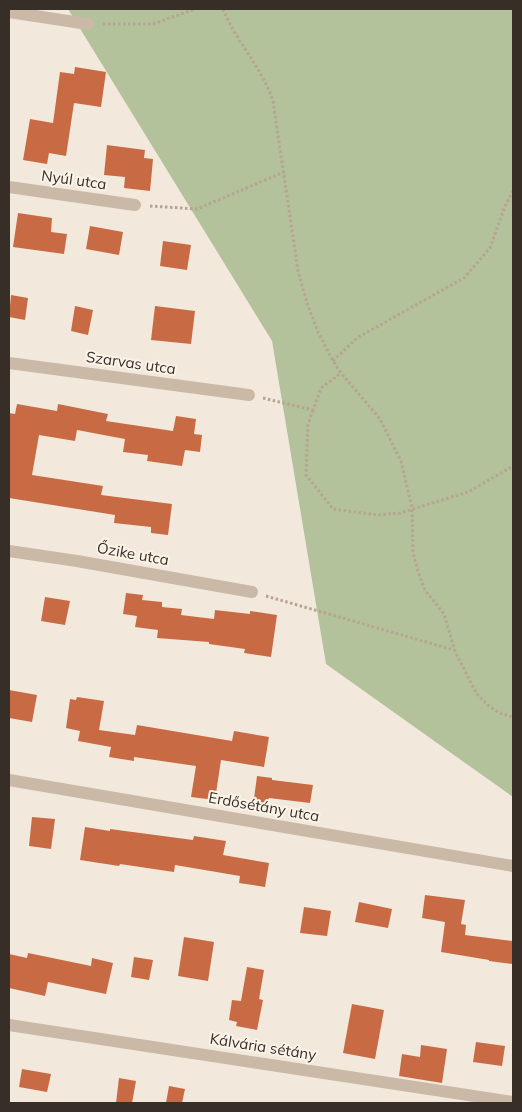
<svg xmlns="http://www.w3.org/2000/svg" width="522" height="1112" font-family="Mulish,sans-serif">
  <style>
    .green { fill: #b3c29b }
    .building { fill: #c86b45 }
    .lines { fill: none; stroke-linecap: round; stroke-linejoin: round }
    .path { stroke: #b7a392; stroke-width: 3; stroke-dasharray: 2.5 2.5; stroke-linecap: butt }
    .street { stroke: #cbb9a7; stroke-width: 12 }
    .labels { text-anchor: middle; stroke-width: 4; stroke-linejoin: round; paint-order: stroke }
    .street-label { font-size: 15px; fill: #372e28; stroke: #faf3e8 }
  </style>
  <rect width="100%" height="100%" fill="#f2e9dc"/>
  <!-- green -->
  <polygon class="green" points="68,9 513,9 513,797 326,664 272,341"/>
  <!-- building -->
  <g class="building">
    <polygon points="75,67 106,72 101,107 74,103 66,156 49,153 47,164 23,160 30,119 53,123 60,72 74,74"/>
    <polygon points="107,145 145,150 144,158 153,159 150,191 124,188 125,177 104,175"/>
    <polygon points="18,213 52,218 51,232 67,234 64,254 13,247"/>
    <polygon points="90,226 123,232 119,255 86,249"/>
    <polygon points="163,241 191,245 187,270 160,266"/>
    <polygon points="11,295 28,298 25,320 9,317"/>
    <polygon points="75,306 93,310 88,335 71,331"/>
    <polygon points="155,306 195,311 191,344 151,340"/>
    <polygon points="17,404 57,411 58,404 108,414 106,421 173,431 176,416 196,419 194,434 202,435 200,452 185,450 182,466 147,461 148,455 123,452 125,439 77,430 75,441 39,435 32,475 103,486 101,495 172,504 168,535 151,533 151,527 114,523 115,515 9,498 9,413 15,414"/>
    <polygon points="126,593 143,595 142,600 162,602 162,607 182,609 181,615 214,619 215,610 250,614 250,611 277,615 271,657 244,653 245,649 209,644 209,642 157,638 158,630 135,627 137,616 123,614"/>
    <polygon points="45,597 70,601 65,625 41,621"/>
    <polygon points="9,690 37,695 32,722 9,718"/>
    <polygon points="77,697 104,701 99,730 135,735 137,725 232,741 234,731 269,737 264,767 221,760 215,800 191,797 196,766 134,757 134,761 109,757 111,747 78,741 80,731 66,728 70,699 76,700"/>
    <polygon points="257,776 272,778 272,780 313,785 310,803 269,798 267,808 253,806"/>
    <polygon points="32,817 55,819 51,849 29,846"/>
    <polygon points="85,827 110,831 110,829 193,840 194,836 226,841 223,855 269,863 265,887 239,883 240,876 175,865 174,872 120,864 119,866 80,860"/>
    <polygon points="425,895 465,900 461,924 466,925 465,935 513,941 513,964 489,961 489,960 441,952 445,922 422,918"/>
    <polygon points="359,902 392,909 388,928 355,922"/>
    <polygon points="304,907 331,911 327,936 300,933"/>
    <polygon points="184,937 214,942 208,981 178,976"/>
    <polygon points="28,953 91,966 92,958 113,963 106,994 48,982 45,996 9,988 9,954 27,958"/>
    <polygon points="134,957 153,960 149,980 131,977"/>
    <polygon points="247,967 264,970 259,999 263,1000 257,1030 236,1026 237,1022 229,1020 232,1000 241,1001"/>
    <polygon points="352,1004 384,1010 375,1059 343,1053"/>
    <polygon points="476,1042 505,1046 502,1066 473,1062"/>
    <polygon points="421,1045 447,1049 442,1083 399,1076 402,1054 420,1057"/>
    <polygon points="22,1069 51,1074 47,1092 19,1087"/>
    <polygon points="119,1078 136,1081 132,1103 116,1103"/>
    <polygon points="169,1086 185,1089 182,1103 166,1103"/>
  </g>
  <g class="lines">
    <!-- path -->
    <g class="path">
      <path d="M223,9C236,42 262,67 273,101L298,271L307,303L318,332L333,361L341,373L380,419L401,461L412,508L413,552L418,572L425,590L444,614L455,651L470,681L477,694L489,706L499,713L513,717"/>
      <polyline points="103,24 153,24 195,9"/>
      <polyline points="150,206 197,209 284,172"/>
      <polyline points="333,361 357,338 464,278 490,248 505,206 513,191"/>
      <polyline points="263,398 313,410 321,388 341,373"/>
      <polyline points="313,410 308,425 306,475 333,509 378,515 400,513 468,492 513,466"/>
      <polyline points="266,596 454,650"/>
    </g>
    <!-- street -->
    <g class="street">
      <polyline points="9,12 88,24"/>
      <polyline points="9,187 135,205"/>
      <polyline points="9,363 249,395"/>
      <polyline points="9,551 77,561 252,592"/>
      <polyline points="9,780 513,866"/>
      <polyline points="9,1025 513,1102"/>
    </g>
  </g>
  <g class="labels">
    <!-- street labels -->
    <g class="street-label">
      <text transform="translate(74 180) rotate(8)" y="5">Nyúl utca</text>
      <text transform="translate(131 363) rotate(8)" y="5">Szarvas utca</text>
      <text transform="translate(133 554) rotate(10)" y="5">Őzike utca</text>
      <text transform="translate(264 807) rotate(10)" y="5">Erdősétány utca</text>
      <text transform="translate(263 1047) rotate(9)" y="5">Kálvária sétány</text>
    </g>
  </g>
  <!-- border -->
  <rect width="522" height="1112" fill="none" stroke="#372e28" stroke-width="20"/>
</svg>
